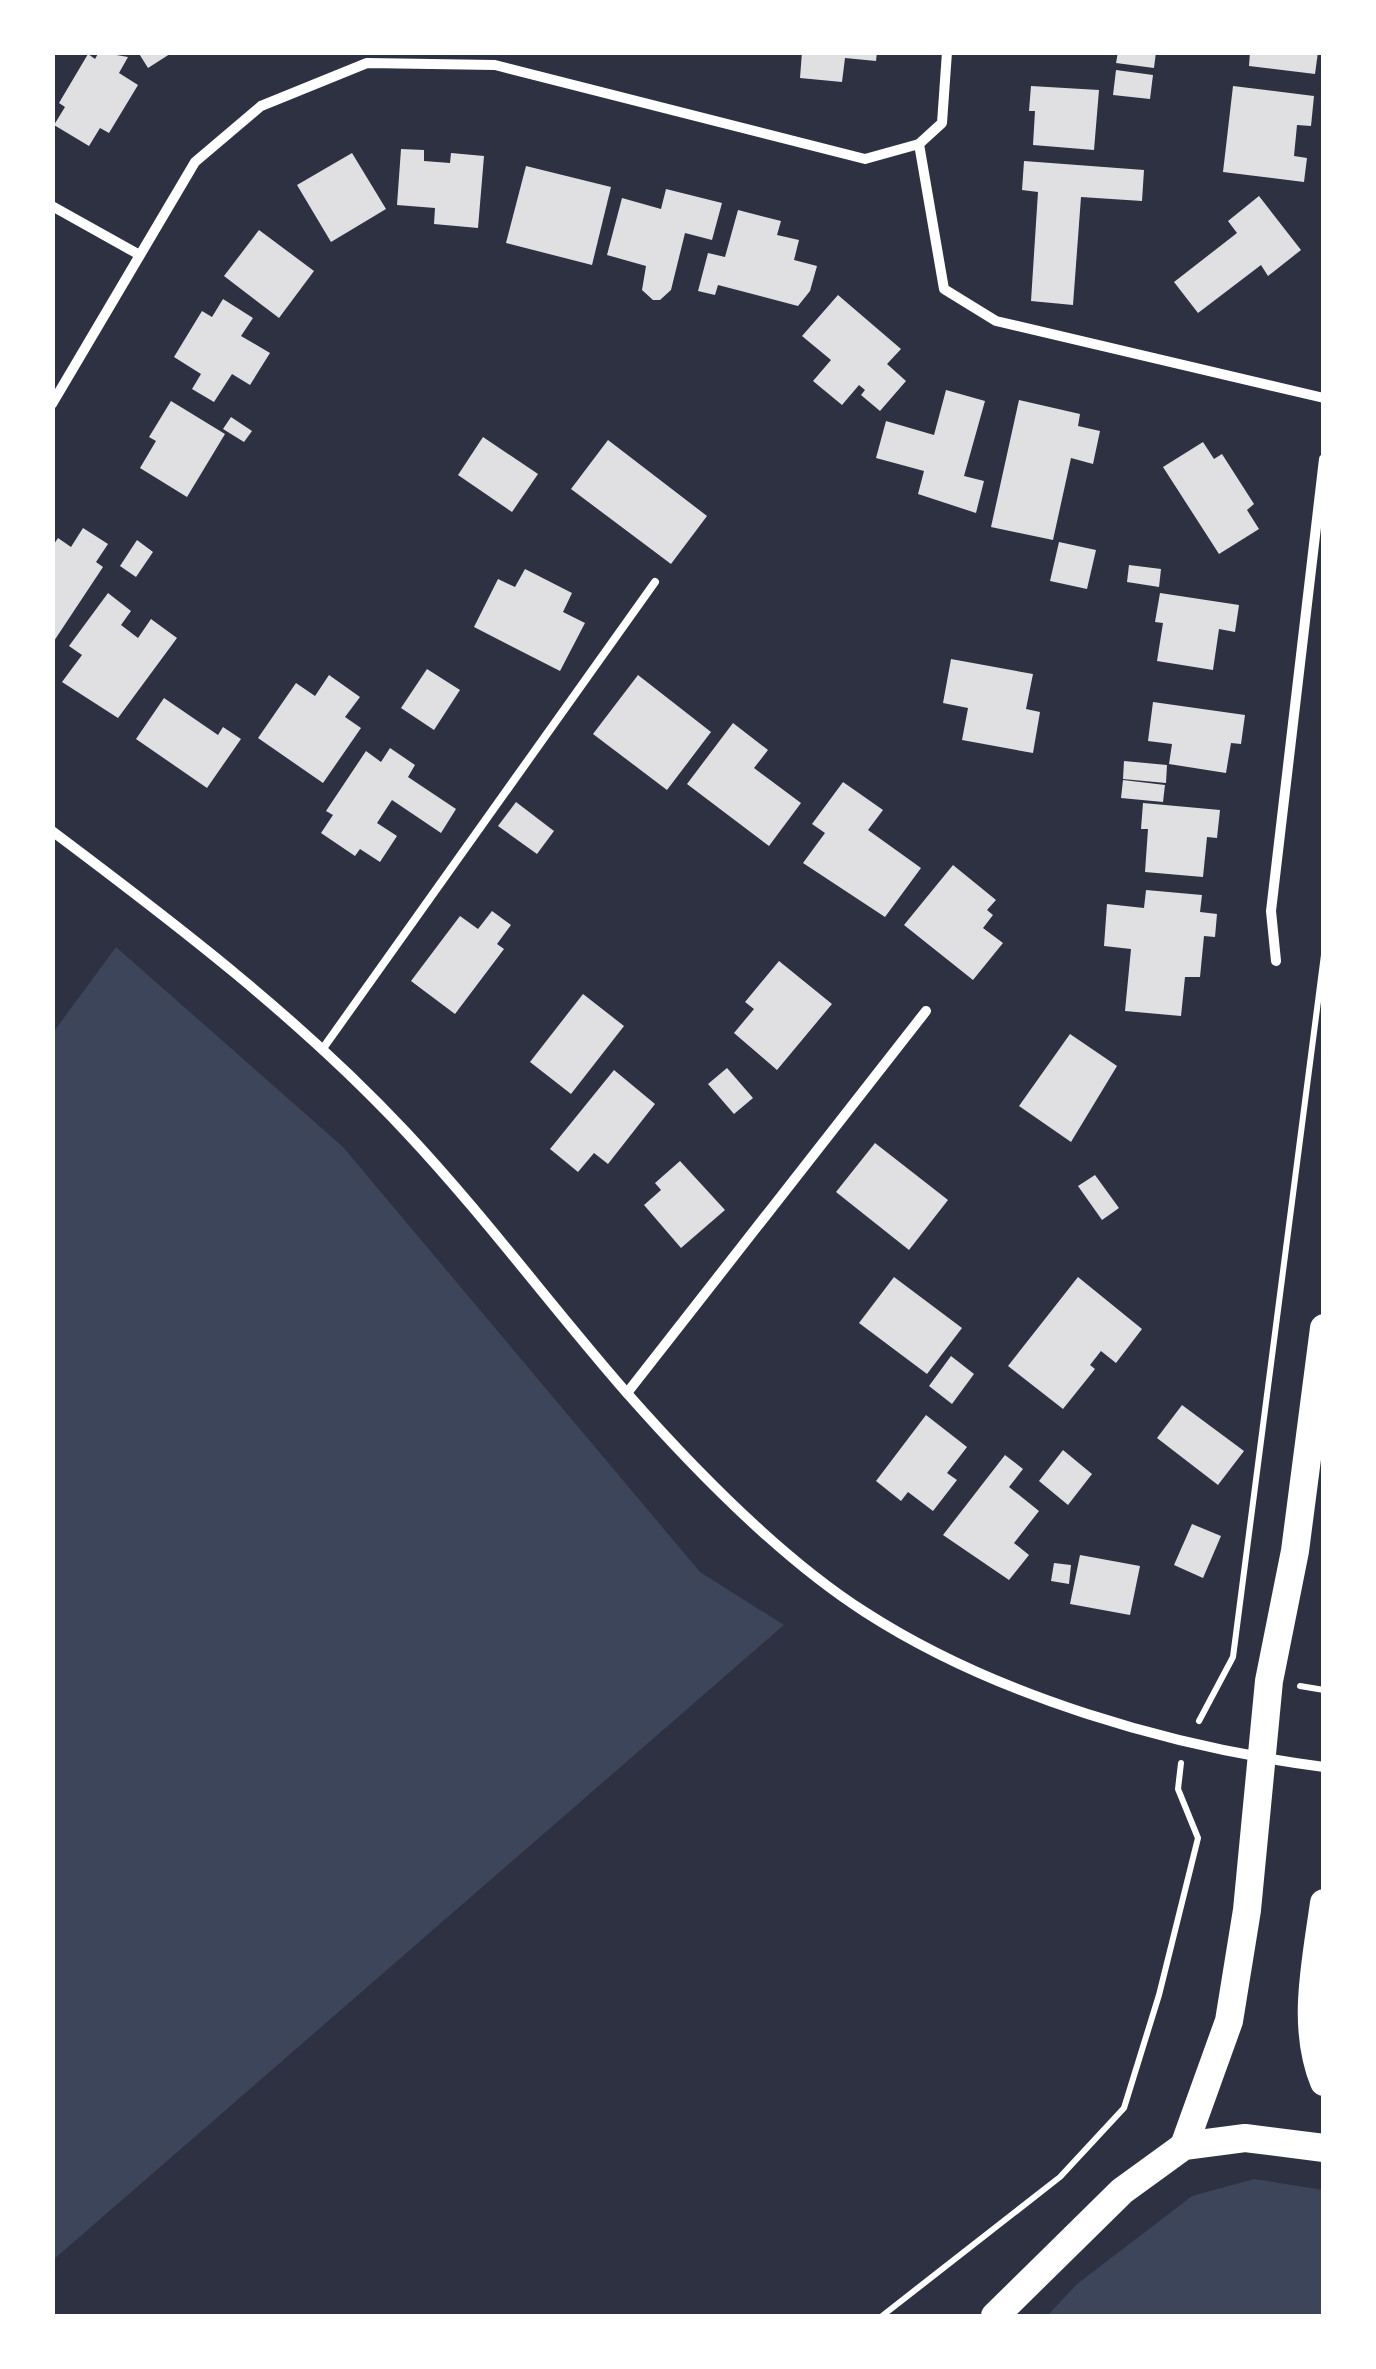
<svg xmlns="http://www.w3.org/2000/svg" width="1376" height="2369" font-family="Ubuntu,sans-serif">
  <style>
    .green { fill: #3c4559 }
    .building { fill: #e0e0e3 }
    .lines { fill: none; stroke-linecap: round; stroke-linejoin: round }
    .path { stroke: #fff; stroke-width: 6 }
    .service { stroke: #fff; stroke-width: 8 }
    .minor { stroke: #fff; stroke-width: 10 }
    .trunk { stroke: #fff; stroke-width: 28 }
  </style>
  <rect width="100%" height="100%" fill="#2d3142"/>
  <!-- green -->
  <g class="green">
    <polygon points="116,947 343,1147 700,1572 784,1625 53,2260 52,1034"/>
    <polygon points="1254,2179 1323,2190 1323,2316 1047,2316 1077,2284 1192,2196"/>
  </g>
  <!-- building -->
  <g class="building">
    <polygon points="99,52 128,57 119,73 138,85 109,133 100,128 89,146 54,125 65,107 59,103 88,54 95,59"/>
    <polygon points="138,52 173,52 148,68"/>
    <polygon points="802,52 877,52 876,61 845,58 842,82 800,78"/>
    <polygon points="1118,52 1156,52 1154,68 1116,63"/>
    <polygon points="1250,52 1318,52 1315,74 1249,66"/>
    <polygon points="1116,70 1153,75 1150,99 1113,95"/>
    <polygon points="1031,86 1099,90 1094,150 1033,145 1035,111 1029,111"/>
    <polygon points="1233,86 1314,96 1311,126 1297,125 1294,156 1307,158 1304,182 1223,172"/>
    <polygon points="401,149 424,150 424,161 450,163 451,153 484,156 478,228 434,224 435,208 397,205"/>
    <polygon points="352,153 386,209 331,242 297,185"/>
    <polygon points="1024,161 1144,170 1142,201 1081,197 1073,305 1031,301 1038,192 1022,190"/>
    <polygon points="526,166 611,187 592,265 506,243"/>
    <polygon points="666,189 722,203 712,240 685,233 671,290 660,300 653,300 642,290 646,266 607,255 622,198 661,209"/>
    <polygon points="1259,196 1301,250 1268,276 1261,265 1198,313 1174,282 1237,233 1228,221"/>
    <polygon points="738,210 781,221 777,235 799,240 794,260 817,266 810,291 798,306 718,285 715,295 698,291 708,253 725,257"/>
    <polygon points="259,230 314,271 279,318 224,276"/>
    <polygon points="838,295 901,349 887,364 906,381 880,411 861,395 865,390 859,385 842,405 813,381 831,360 802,336"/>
    <polygon points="223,299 253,318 241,336 270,353 250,385 232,374 214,402 192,389 201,374 174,357 202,311 212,317"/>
    <polygon points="946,390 985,401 964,476 984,481 976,513 918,494 924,471 876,458 886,421 934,435"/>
    <polygon points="1019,400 1080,414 1078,426 1100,431 1093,464 1071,458 1053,540 991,527"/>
    <polygon points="171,401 225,434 187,497 140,468 156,441 149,437"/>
    <polygon points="231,417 252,431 244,442 223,429"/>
    <polygon points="483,437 538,474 512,512 458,475"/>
    <polygon points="608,440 707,516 671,564 571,489"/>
    <polygon points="1203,442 1214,459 1222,454 1254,504 1247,510 1259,529 1219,554 1163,467"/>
    <polygon points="83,528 108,544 96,562 103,567 52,644 52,547 58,538 71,547"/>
    <polygon points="137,540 153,552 136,577 120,566"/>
    <polygon points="1059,542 1096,550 1087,589 1050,581"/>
    <polygon points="1129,565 1161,569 1159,587 1127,582"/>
    <polygon points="525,569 572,593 563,612 585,623 560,671 474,627 498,579 515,587"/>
    <polygon points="108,593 131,611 121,625 138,638 151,619 177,638 118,718 62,682 82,655 69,646"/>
    <polygon points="1160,593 1239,605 1235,632 1219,629 1213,670 1157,661 1163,623 1155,622"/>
    <polygon points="951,659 1033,674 1026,709 1040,712 1033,753 962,740 968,708 943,703"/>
    <polygon points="427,669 460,690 434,730 401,708"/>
    <polygon points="329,675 360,697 345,717 361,728 323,783 258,738 296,683 315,696"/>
    <polygon points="638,675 711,732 667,790 593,734"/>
    <polygon points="164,698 218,735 223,727 241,739 207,788 136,739"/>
    <polygon points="1153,702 1245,715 1241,744 1231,743 1226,773 1169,764 1172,744 1148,741"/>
    <polygon points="733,723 768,750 754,768 801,803 769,846 687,784"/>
    <polygon points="390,748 415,765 408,777 456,809 441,833 392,800 377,823 397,836 380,862 360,849 355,856 321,833 333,815 326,811 366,751 381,762"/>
    <polygon points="1124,761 1167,765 1166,783 1123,779"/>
    <polygon points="1123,780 1165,785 1163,802 1121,798"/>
    <polygon points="843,782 883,810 868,830 921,868 885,917 803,863 825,833 812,824"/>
    <polygon points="516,802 554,831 537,854 498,826"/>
    <polygon points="1143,803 1220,810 1217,838 1207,837 1203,877 1145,872 1148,829 1141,829"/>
    <polygon points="953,865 996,900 987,910 993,915 983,928 1003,943 973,980 904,925"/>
    <polygon points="1146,890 1202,895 1200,912 1217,914 1215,937 1204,936 1200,977 1185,977 1181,1016 1125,1011 1131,949 1104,946 1107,904 1144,908"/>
    <polygon points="492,911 511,925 497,944 504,949 455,1014 411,981 460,916 478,929"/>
    <polygon points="779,961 832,1004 777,1070 734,1033 754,1009 745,1002"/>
    <polygon points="583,994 624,1026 571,1094 530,1062"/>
    <polygon points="1070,1034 1117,1066 1071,1142 1019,1106"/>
    <polygon points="727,1068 753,1098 734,1114 708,1084"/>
    <polygon points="614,1070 655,1104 608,1164 594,1153 578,1172 550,1149"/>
    <polygon points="875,1143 948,1200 909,1250 836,1192"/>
    <polygon points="680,1161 725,1210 681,1248 644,1205 661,1190 655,1183"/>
    <polygon points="1095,1175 1119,1208 1102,1220 1078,1186"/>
    <polygon points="894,1277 962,1328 927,1374 859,1323"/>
    <polygon points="1078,1277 1142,1329 1116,1363 1101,1351 1090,1365 1095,1369 1063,1409 1008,1366"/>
    <polygon points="951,1356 974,1374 952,1404 929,1386"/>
    <polygon points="1182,1405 1244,1451 1218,1485 1157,1438"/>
    <polygon points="926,1415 967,1447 947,1473 957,1480 933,1511 908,1492 901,1501 876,1481"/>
    <polygon points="1063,1450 1092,1474 1068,1505 1039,1481"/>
    <polygon points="1005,1455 1023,1469 1009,1487 1039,1511 1014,1543 1029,1555 1009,1580 943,1535"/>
    <polygon points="1192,1524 1221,1536 1203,1578 1174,1565"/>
    <polygon points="1080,1555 1140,1566 1130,1615 1070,1604"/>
    <polygon points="1054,1563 1071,1565 1069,1584 1051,1581"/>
  </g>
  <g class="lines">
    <!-- path -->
    <g class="path">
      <polyline points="1300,1686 1324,1690"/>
      <polyline points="1199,1721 1233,1657 1324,955"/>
      <polyline points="882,2316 1060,2177 1124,2108 1159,1995 1198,1838 1178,1789 1181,1763"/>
    </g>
    <!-- service -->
    <polyline class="service" points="324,1047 655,582"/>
    <!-- minor -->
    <g class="minor">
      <polyline points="919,144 944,289 996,321 1324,398"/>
      <polyline points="52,206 138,254"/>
      <polyline points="52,404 195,162 261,106 367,63 495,65 865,159 919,144 942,123 947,52"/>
      <path d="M52,831C176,924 299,1018 405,1131C483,1214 551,1306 626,1392C693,1468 779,1557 865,1612C995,1696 1171,1747 1324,1767"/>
      <polyline points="1276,961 1271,911 1324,459"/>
      <polyline points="627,1393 926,1011"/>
    </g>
    <!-- trunk -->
    <g class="trunk">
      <path d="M1324,1903C1316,1962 1301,2026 1324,2082"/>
      <polyline points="1184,2146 1229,2021 1247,1910 1269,1681 1295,1551 1324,1328"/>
      <polyline points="995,2316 1122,2191 1184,2146 1245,2138 1324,2148"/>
    </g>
  </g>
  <!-- border -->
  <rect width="1376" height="2369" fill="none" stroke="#ffffff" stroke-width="110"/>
</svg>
